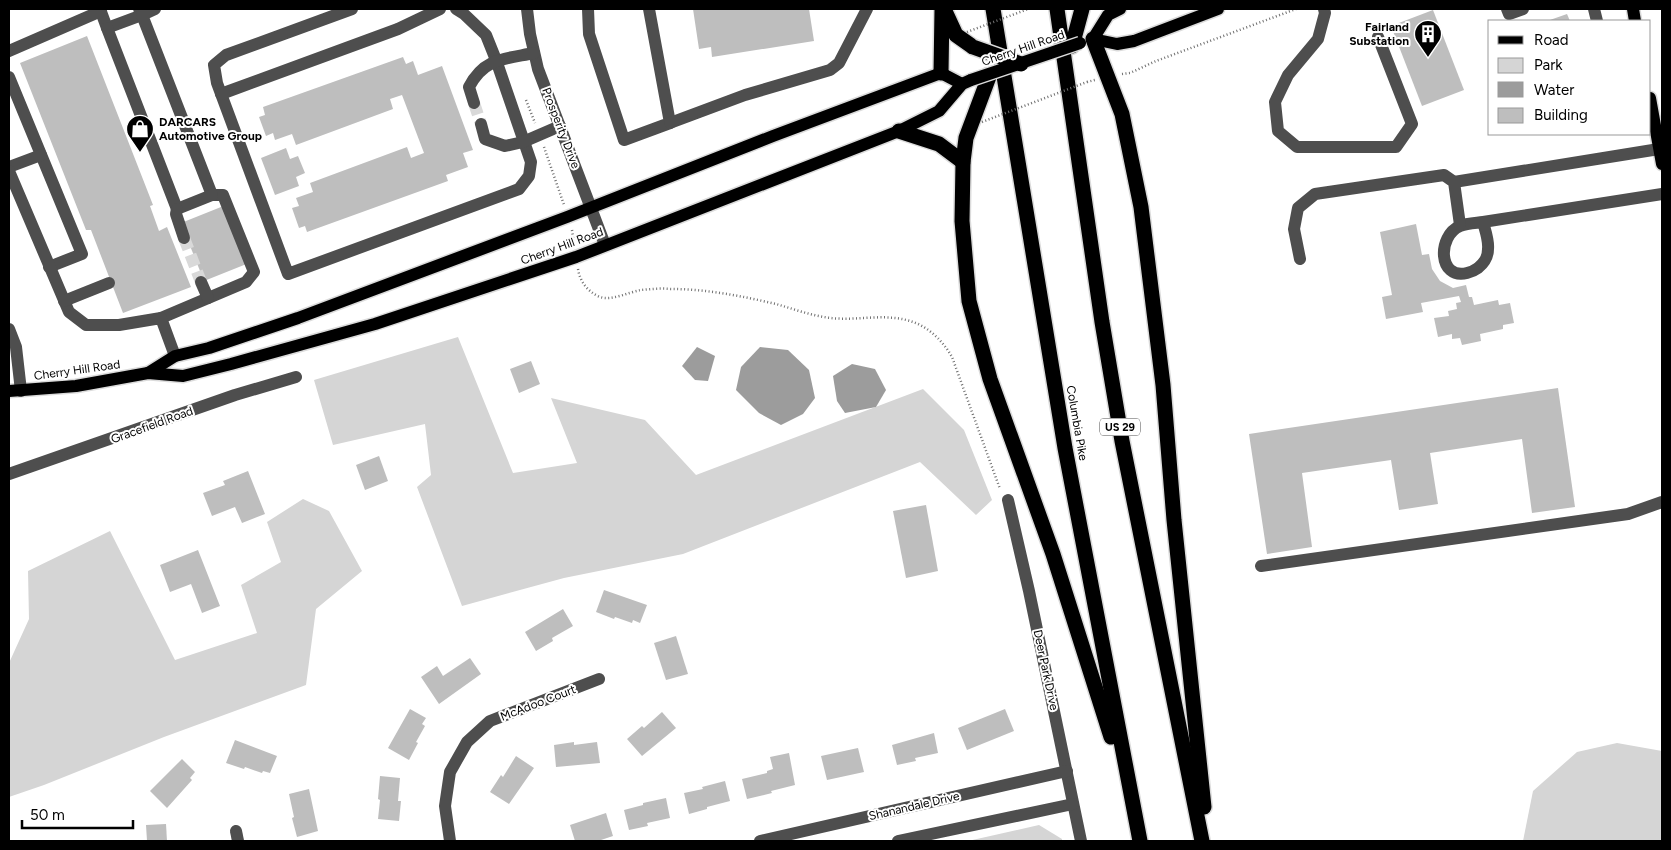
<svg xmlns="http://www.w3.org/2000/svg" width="1671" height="850" font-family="Figtree,sans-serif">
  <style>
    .green { fill: #d5d5d5 }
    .water { fill: #9c9c9c }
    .building { fill: #bebebe }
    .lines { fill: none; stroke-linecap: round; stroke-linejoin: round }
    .minor-tunnel { stroke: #d9d9d9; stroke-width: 12; stroke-dasharray: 12 6; stroke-linecap: butt }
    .major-casing { stroke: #dbdbdb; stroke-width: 15 }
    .highway-casing { stroke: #dbdbdb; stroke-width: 18 }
    .path { stroke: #707070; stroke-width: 2.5; stroke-dasharray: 1 2.5; stroke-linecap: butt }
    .minor { stroke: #4e4e4e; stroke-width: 12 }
    .major { stroke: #000; stroke-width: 12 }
    .highway { stroke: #000; stroke-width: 15 }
    .major-bridge-casing { stroke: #dbdbdb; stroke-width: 15; stroke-linecap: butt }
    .highway-bridge-casing { stroke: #dbdbdb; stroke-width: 18; stroke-linecap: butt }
    .path-bridge { stroke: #707070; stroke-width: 2.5; stroke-dasharray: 1 2.5; stroke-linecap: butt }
    .major-bridge { stroke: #000; stroke-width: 12 }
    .highway-bridge { stroke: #000; stroke-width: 15 }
    .labels { text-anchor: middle; stroke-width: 4; stroke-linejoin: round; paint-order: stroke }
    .shield { fill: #fff; stroke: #4c4c4c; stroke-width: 1 }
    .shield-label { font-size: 11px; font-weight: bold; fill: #000 }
    .poi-label { font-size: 12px; font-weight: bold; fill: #000; stroke: #fff; text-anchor: end }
    .street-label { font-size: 12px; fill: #000; stroke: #fff }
  </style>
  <rect width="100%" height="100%" fill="#fff"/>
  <!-- green -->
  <g class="green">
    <polygon points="458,337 513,473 577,463 551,398 645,420 696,475 923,389 964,430 992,500 976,515 920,462 683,554 564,578 462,606 417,487 431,475 425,424 333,445 314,380"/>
    <polygon points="303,499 329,511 362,571 316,609 306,685 164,737 44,785 9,797 9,663 29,619 28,571 110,531 175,660 257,633 241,585 281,562 267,522"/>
    <polygon points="1617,743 1662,751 1662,841 1523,841 1533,791 1577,752"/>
    <polygon points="1039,825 1062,839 1062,841 968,841"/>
  </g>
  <!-- water -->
  <g class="water">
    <polygon points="697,347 715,356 708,381 695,380 682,366"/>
    <polygon points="760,347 788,350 809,370 815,398 803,414 781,425 759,413 736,390 741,367"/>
    <polygon points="852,364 875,369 886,390 876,407 845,413 837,401 833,376"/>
  </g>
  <!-- building -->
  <g class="building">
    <polygon points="693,9 809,9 814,41 712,57 711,47 699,49"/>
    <polygon points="1433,10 1464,90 1422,106 1391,26"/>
    <polygon points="1567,14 1570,21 1547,21"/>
    <polygon points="87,36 153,205 150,206 159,231 167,227 191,287 123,313 91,230 86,230 20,63"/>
    <polygon points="403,57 406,64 413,61 418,75 442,66 473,150 463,153 468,167 446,175 448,181 307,232 305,226 299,228 292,208 299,206 296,198 313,192 310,183 407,147 411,158 424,153 402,95 390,99 393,109 296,145 292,134 275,140 273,133 266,136 259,117 265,115 263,107"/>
    <polygon points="286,148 290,159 298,156 305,173 296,177 299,186 275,195 261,158"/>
    <polygon points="226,205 249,263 204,281 181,223"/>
    <polygon points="1416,224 1422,255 1429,254 1432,269 1440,281 1453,288 1466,285 1469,297 1472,297 1474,305 1498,300 1499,305 1510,303 1514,323 1503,325 1503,329 1480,334 1481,341 1462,345 1460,338 1452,339 1452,334 1438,337 1434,318 1449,316 1448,311 1457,309 1456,303 1461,302 1459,296 1421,303 1423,312 1386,319 1382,297 1392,295 1380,232"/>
    <polygon points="531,361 540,384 519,393 510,369"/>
    <polygon points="1558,388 1575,507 1532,513 1522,439 1430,453 1438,504 1399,510 1391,460 1302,473 1312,547 1267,554 1249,434"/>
    <polygon points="379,456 388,481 365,490 356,465"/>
    <polygon points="248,471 265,514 242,523 235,507 212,516 203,493 225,485 223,481"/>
    <polygon points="926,505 938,571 906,578 893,511"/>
    <polygon points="198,550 220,606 202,613 191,584 170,592 160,565"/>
    <polygon points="604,590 647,605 640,623 633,620 632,623 615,617 614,619 596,612"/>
    <polygon points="563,609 573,626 552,638 553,641 536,651 525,632"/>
    <polygon points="676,636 688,674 666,680 654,643"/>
    <polygon points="470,658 481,674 439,704 421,677 437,666 443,676"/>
    <polygon points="410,709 426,718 422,724 425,726 416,742 418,743 409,760 388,748"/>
    <polygon points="1005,709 1014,731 967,750 958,728"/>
    <polygon points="662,712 676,728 642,756 627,739 642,726 644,728"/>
    <polygon points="934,733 938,753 915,758 916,761 897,765 892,745"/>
    <polygon points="235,740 277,756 270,773 263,771 262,773 245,767 244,769 226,763"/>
    <polygon points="574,742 574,745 597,742 600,763 556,767 554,745"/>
    <polygon points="858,748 864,772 827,780 821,756"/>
    <polygon points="789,753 795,785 771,791 772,793 747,799 742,779 767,773 767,771 773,769 770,757"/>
    <polygon points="516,756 534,768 509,804 490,792 501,775 503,777"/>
    <polygon points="182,759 195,772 190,778 192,780 167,808 150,791"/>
    <polygon points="380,776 400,778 398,801 401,801 399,821 378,819 380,800 378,799"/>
    <polygon points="725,781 730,801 707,807 707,809 689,814 684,793 703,789 702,787"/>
    <polygon points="309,789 318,831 297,837 292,818 294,817 289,794"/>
    <polygon points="666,798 670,818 647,823 648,826 629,830 624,810 643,805 643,803"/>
    <polygon points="606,813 613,836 598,841 575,841 570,825"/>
    <polygon points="166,824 167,841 147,841 146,825"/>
  </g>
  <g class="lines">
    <!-- minor-tunnel -->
    <g class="minor-tunnel">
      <polyline points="474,103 481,124"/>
      <polyline points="184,238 201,282"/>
    </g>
    <defs>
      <g id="major">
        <polyline points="1633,9 1635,21"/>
        <polyline points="1093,39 1117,44 1134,41 1218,9"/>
        <polyline points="1093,39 1108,15 1120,9"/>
        <polyline points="1650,98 1662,164"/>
        <polyline points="148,373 175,356 209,348 298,318 567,217 773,136 941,73 962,84"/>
        <polyline points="9,391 76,386 148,373 183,376 231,364 375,324 576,257 899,131 939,111 962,84 971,80"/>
      </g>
      <g id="highway">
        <polyline points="944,9 956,35 973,47"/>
        <polyline points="993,9 1065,448 1140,841"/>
        <polyline points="1057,9 1102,322 1122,441 1202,841"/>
        <polyline points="1093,39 1122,114 1141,207 1163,385 1174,520 1204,807"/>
        <polyline points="1072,46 1082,9"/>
        <polyline points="941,73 942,9"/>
        <polyline points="990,74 966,138 963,162 962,221 969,301 990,379 1053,554 1111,737"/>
        <polyline points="899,131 939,144 963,162"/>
      </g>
    </defs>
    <!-- major casing -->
    <use href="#major" class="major-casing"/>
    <!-- highway casing -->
    <use href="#highway" class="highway-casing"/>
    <!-- path -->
    <g class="path">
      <polyline points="1122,74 1130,73 1156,61 1296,9"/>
      <polyline points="1087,82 1095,80"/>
      <polyline points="526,100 535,123"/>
      <polyline points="544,147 564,205"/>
      <polyline points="572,230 574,244"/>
      <path d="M578,269C580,282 588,292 600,297C612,301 629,292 641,290C651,289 661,288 671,289C706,289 742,296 776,304C794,309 812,316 831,318C857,321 884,313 910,321C928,326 943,341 952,357L1000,489"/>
    </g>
    <!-- minor -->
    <g class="minor">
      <polyline points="100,9 107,28 142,15 139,9"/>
      <polyline points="155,9 142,15 212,195 223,195 254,272 246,282 161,318"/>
      <polyline points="352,9 226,55 214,65 217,83 288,274 519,189 529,176 531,162 496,60 486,35 464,14 456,9"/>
      <polyline points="527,9 530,34 538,69 605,245"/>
      <polyline points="588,9 589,34 624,140 670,123 649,9"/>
      <polyline points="1324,9 1325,13 1318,39 1288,75 1275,102 1278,131 1297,147 1396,147 1412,124 1378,37"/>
      <polyline points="1507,9 1509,14 1523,9"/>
      <polyline points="1594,9 1597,21"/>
      <polyline points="107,28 177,209 212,195"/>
      <polyline points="9,51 101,11"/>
      <polyline points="9,77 82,254 49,267"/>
      <polyline points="221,94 398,29 440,9"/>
      <path d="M474,103L469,87C484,58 504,59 534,53"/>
      <polyline points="670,123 745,95 830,70 839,63 867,9"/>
      <polyline points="481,124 485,139 505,146 523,142 560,126"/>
      <polyline points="9,167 41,155"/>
      <polyline points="9,171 69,312 86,325 119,325 161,318 175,356"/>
      <polyline points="1454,182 1659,149"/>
      <polyline points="177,209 176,214 184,238"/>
      <path d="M1483,222C1485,230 1489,240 1488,249C1488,258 1484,263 1478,268C1474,271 1471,272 1467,273C1438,280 1437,236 1460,226C1467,223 1476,223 1483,222L1662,194"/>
      <polyline points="1300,259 1294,229 1298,208 1315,194 1444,175 1454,182 1460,225"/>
      <polyline points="201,282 208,298"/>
      <polyline points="64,301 109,283"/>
      <polyline points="9,329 16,347 21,391"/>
      <polyline points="9,474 235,395 296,377"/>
      <polyline points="1008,500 1029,591 1081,841"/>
      <polyline points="1261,566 1628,514 1662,502"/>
      <polyline points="236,831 238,841"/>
      <polyline points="450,841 445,806 450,772 467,742 490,721 599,679"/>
      <polyline points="760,841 1067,771"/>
      <polyline points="898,841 1073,804"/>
    </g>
    <!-- major -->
    <use href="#major" class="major"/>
    <!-- highway -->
    <use href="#highway" class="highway"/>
    <defs>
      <polyline id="major-bridge" points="971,80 1080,43"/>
      <polyline id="highway-bridge" points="973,47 1021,64"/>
    </defs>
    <!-- major-bridge casing -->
    <use href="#major-bridge" class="major-bridge-casing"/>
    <!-- highway-bridge casing -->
    <use href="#highway-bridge" class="highway-bridge-casing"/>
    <!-- path-bridge -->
    <g class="path-bridge">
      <polyline points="967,32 1028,9"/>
      <polyline points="982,122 1087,82"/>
    </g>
    <!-- major-bridge -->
    <use href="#major-bridge" class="major-bridge"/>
    <!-- highway-bridge -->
    <use href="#highway-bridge" class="highway-bridge"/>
  </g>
  <!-- icons -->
  <defs>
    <symbol id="building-pin" viewBox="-11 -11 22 30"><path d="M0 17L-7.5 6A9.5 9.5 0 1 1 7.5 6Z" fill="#000" stroke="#fff"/><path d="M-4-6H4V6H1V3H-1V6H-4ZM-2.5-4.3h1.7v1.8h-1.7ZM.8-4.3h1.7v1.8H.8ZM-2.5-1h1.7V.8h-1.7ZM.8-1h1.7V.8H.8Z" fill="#fff"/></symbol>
    <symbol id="shop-pin" viewBox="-11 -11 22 30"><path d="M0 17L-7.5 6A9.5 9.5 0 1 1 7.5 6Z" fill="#000" stroke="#fff"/><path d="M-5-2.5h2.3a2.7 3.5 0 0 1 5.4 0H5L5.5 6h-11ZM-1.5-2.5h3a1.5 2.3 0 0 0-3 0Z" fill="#fff"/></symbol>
  </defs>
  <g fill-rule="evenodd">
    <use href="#building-pin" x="1412" y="18" width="32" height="43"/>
    <use href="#shop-pin" x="124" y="113" width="32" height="43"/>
  </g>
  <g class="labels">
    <!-- shield labels -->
    <rect class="shield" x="1100" y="418.5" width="40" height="17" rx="4"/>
    <g class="shield-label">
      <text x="1120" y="431">US 29</text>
    </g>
    <!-- poi labels -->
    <g class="poi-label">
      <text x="1409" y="31">Fairland<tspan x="1409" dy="14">Substation</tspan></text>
      <text x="159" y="126" text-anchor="start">DARCARS<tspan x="159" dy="14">Automotive Group</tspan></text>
    </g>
    <!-- street labels -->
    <g class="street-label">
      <text transform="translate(1023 48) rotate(-19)" y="4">Cherry Hill Road</text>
      <text transform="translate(561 128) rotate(69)" y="4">Prosperity Drive</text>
      <text transform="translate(562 246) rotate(-20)" y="4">Cherry Hill Road</text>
      <text transform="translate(77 370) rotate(-8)" y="4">Cherry Hill Road</text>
      <text transform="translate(1077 423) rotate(80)" y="4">Columbia Pike</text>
      <text transform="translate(152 425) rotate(-20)" y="4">Gracefield Road</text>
      <text transform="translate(1046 670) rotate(78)" y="4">Deer Park Drive</text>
      <text transform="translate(538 703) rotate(-21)" y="4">McAdoo Court</text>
      <text transform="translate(914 806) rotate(-13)" y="4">Shanandale Drive</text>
    </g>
  </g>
  <!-- border -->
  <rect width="1671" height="850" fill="none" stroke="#000000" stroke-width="20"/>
  <!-- legend -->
  <rect x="1488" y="20" width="162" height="115" fill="#ffffff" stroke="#999999"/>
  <rect x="1498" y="36" width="25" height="8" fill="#000000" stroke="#999999"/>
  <text x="1534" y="45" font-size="15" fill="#000000">Road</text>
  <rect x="1498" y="58" width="25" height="15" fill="#d5d5d5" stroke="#999999"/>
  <text x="1534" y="70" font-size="15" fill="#000000">Park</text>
  <rect x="1498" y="82" width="25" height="15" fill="#9c9c9c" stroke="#999999"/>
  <text x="1534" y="95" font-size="15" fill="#000000">Water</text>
  <rect x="1498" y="108" width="25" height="15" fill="#bebebe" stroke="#999999"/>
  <text x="1534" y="120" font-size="15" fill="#000000">Building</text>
  <!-- scale -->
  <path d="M22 820v8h111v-8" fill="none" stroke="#000000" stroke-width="2.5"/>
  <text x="30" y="820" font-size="15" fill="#000000" stroke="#ffffff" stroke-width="4" paint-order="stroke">50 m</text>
</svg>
